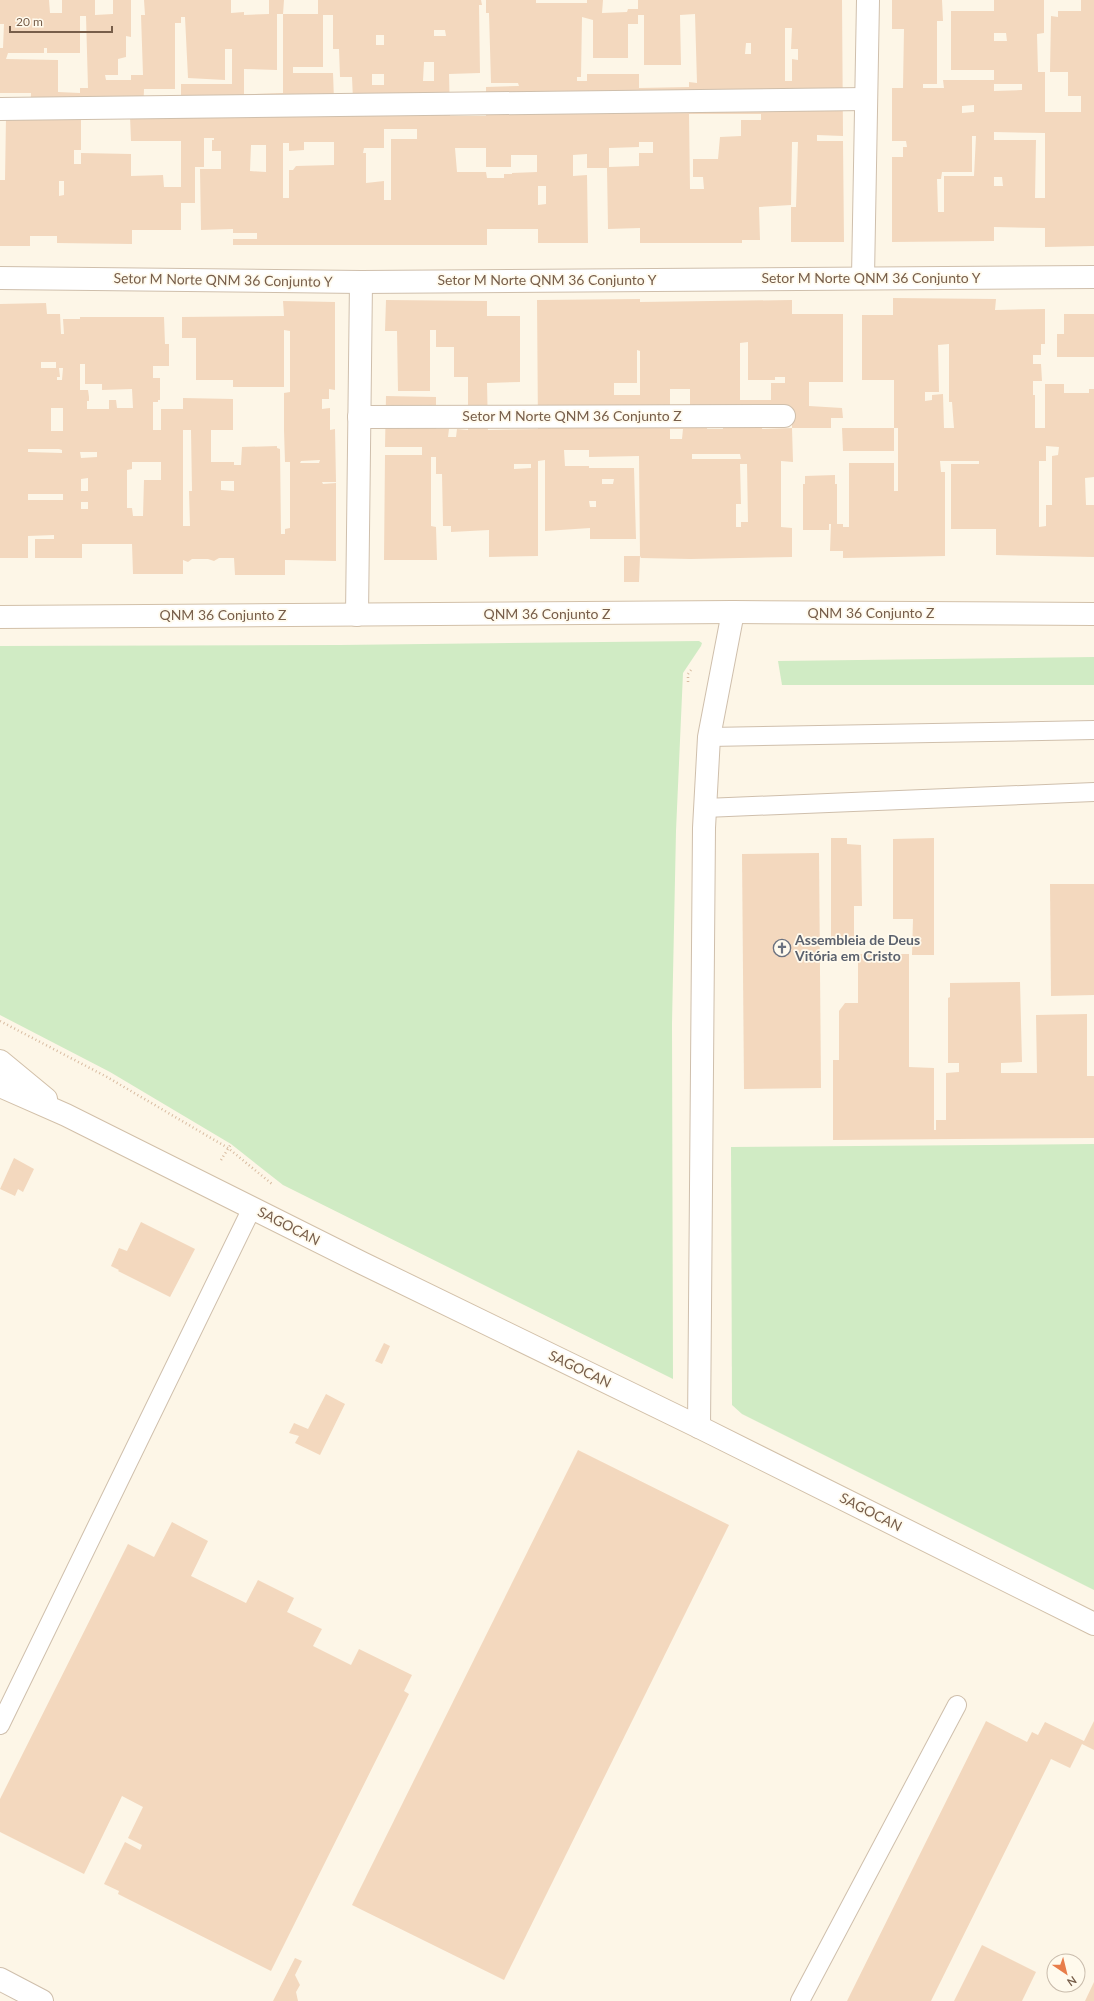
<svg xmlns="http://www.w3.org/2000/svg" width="1094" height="2001" font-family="Lato,sans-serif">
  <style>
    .green { fill: #d0ebc4 }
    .building { fill: #f3d8be; fill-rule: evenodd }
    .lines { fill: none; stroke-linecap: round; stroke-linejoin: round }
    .lane-casing { stroke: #cfbfac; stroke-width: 20 }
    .street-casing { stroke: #cfbfac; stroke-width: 24 }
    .secondary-casing { stroke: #d2c0a9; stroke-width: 24 }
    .path { stroke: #d8bba0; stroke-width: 2.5; stroke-dasharray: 1 3; stroke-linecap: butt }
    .lane { stroke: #fff; stroke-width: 18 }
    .street { stroke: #fff; stroke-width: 22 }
    .secondary { stroke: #fff; stroke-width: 22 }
    .labels { text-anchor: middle; stroke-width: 3.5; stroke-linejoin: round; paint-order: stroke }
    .street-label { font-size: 14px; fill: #775e4a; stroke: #fffaed }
    .worship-label { font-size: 14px; font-weight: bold; fill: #5b616d; stroke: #fffaed; text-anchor: start }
  </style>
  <rect width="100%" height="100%" fill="#fdf6e7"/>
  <!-- green -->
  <g class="green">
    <polygon points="699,641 702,643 701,646 683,673 676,831 672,1024 673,1379 283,1185 231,1144 110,1072 0,1015 0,646 339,645"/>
    <polygon points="1094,657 1094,685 782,685 778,661"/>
    <polygon points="1094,1144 1094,1590 742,1414 732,1405 731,1147"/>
  </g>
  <!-- building -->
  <g class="building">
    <path d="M0,0H49L50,13H62V0H95V15L113,14V0H131V37L126,36V57L118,59V75H105L106,80H131V75H143L141,15H145L144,0H231V13L244,12V15L269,14V0H284L283,14H277V70L244,69V94H253L283,93V14H318V0H481L482,5H479L480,73L449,74L450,116H486V87L519,86L518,83H491L489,13H486V0H536V3H587V0H603L602,13L627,12L628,9H638V0H842L843,136L817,135V141H843L844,242H791V207H796L798,142H792L791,205L759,207L760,240H742V243H640V228L608,229L607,168H587V154L573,155V176L587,175L588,243H538V229H487V245H233V239H257V233H233V229L201,230L200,169H221V151H212V140H214V138H204V167H195V203H181V230H132V244L57,243V236H30V246H0V180H5L6,117H30L31,93H0V48H3L4,24H0ZM695,14L697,83L689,82V87L639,88V74H587V81H577V77H581L582,17L593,20V58H628V24H638V15H644V65H681L680,15ZM323,15H333V49H339L340,77H352L353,100H334L333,73H293V67H323ZM80,16H86L88,88H80V93L58,92V60L6,59L8,53H44V48H47V53H80ZM181,17H185L188,78L225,80V49H232V84H181V116L143,117L144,89H175V23H181ZM785,28H792L791,49H798V60L792,59V81H785ZM434,30H445L446,36H434ZM376,35H384V45H376ZM746,43H751V54H745ZM424,62H434V81H423ZM372,74H384V85H372ZM384,93H421V97L384,96ZM689,114H761V120H741V136L720,137L718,159H693V177H703L704,189H690ZM130,116L131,141H181V187H164L163,175L131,176V154L81,153V164H74V150H81V117ZM384,129H417V139H391V200H384V181L366,183V153H363L364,148H384ZM304,142H334V165L296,166L293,170H289V198H283V143H289V151L304,150ZM639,142H653V153H639V166L609,167V148L639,147ZM251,145H266V172L250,171ZM455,148H486V167H511V155H537V172L512,173V174H504V178H487L486,172H457ZM59,181H64V195L59,196ZM538,186H546V204L538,205Z"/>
    <path d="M892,0H942L943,21H937V84H923V88H944L943,80H994V70H951V11H994V0H1044V33L1037,34L1038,72H1045V112H1081V96H1068V72H1050L1051,16L1058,17V11H1081V0H1094V246L1045,247V228L994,227V241L892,242V157H903V147H907L906,141H892V88H903L904,29H892ZM994,33H1006L1007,41H994ZM994,84H1022V90L994,91ZM974,105V112L962,113V106ZM994,132L1045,133V198H1035L1036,140H994ZM972,136H976L974,176H944V212H938L937,179H941L942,172H972ZM994,177H1002L1003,186H994Z"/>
    <path d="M893,298L996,299L995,310L1045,309V344H1041V355H1033V364H1041L1042,381H1033V395H1035V428H1045V384H1064V393H1089V389H1094V477L1085,478L1086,505H1094V557L996,555V529H951V464H979V461H940L941,472H945V556L843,558V551H830L831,524H829V530H803V484H805V476L835,475V484H837V524H843V527H849V463H894V491H898V428H894V380H862V315H893ZM949,344V402H952L954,428H944L943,394L932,395V400L925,401V392H939L938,345ZM1046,446L1059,447L1058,455L1052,456V505H1046V526L1039,527V461H1046Z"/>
    <path d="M640,299V302L792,300V314H843V382H809V406L842,408L843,418H831V428H792L793,462L781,461V527L792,528V557L691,559L641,558L640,556L639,582H624V556H640L639,456L589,457V450H564L565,466H589V468H634L636,539H590V528L545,531V460L538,461V556L489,557V530L451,532V526H443L442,474H436V457H431V526L436,527L437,560H384L385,455H422V447H385L386,396L436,397V429H449L448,437H456L457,429L468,430V377H454V347H436V330H430V391H398L397,331H385L386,300L487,301V316H520V382L487,383L488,430L538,429L537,300ZM748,342V380H775V377H785V383H771V400H740V343ZM637,350L640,351V395H614V383H637ZM670,389H690V411H670ZM707,414H723V429H707ZM792,423V428L762,429L763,424ZM670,429H683L682,439H670ZM692,454H740L741,459H692ZM514,464H531V468L514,469ZM740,464H747L748,522H741V527H736V504H741ZM602,479H614L613,484H602ZM589,501H596V507H590Z"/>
    <path d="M283,301L335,302V390L329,389V399H322V409L330,408V430L335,429L336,482H322L323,484L336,483V561L285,560V575H235L234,558H219L214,561L208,559H192L188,562L183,560V574H133L132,544H82V558H35V539H54V535L28,536V558H0V304L46,303L47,314H60L61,334H64L63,319H80V317H164L165,344H169V366H153V378H160V400H158V402H153V430H161V409H183V398L233,399V430H211V462H234V465H241L242,447L277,446V448L280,449L281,534H285V529L290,528V462H285L284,430V393L290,392V331L284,330V387H233V380H196V338H182V317L284,316ZM41,362H56V368H41ZM80,364H85V384H102V390L132,389L133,408H117L116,400H109V409H87V401H89V397L88,390H80ZM59,368H63L62,380H57V377H60ZM51,408H63V431H51ZM183,430H191L192,491H189L190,526H183ZM28,449H59L62,450V453L28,452ZM80,452H97V457L81,458ZM320,460L319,463H300L301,461ZM132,462H161V480H144L143,516H133L132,508H127V470L132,469ZM88,478V491H81V479ZM221,481H234V491L221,490ZM28,494H63V500H28ZM81,502H88V509H81Z"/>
    <polygon points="1064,314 1094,314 1094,357 1057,357 1057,334 1064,334"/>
    <polygon points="842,428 894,428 894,451 843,451"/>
    <polygon points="831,838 847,838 847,844 861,845 862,906 854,906 854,942 831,942"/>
    <polygon points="934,838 934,955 912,955 913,919 893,919 893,839"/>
    <polygon points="819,853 821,1088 744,1089 742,854"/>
    <polygon points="1050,884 1094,884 1094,995 1051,996"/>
    <polygon points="858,954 909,954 909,1067 934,1068 934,1130 936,1130 936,1120 946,1120 946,1073 959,1072 959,1063 948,1063 948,998 950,997 950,983 1020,982 1022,1062 1001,1063 1001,1073 1037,1073 1036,1015 1087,1014 1087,1076 1094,1076 1094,1138 833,1140 833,1060 839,1060 839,1011 845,1003 858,1003"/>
    <polygon points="14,1158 34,1169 23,1192 18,1189 15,1196 0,1189"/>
    <polygon points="141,1222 195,1249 170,1297 118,1271 119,1270 111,1266 119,1248 127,1251"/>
    <polygon points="384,1343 390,1346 382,1364 375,1361"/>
    <polygon points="326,1394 345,1404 320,1455 295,1443 299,1436 289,1433 294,1423 308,1429"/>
    <polygon points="578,1450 729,1525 504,1980 352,1905"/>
    <polygon points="172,1522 208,1541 191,1576 246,1603 258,1580 294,1598 287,1612 322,1629 313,1646 351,1665 359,1649 412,1675 404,1691 409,1694 271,1971 118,1894 119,1891 104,1884 125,1842 140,1850 142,1845 128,1838 143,1807 122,1796 84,1874 0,1832 0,1799 128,1544 154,1557"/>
    <polygon points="986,1721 1027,1742 1032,1732 1038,1735 1045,1722 1084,1741 1094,1721 1094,1750 1082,1744 1070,1768 1051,1759 931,2001 847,2001"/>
    <polygon points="982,1945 1036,1972 1022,2001 954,2001"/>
    <polygon points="295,1958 302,1961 295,1975 300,1985 296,1992 298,2001 273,2001"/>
    <polygon points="1094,1982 1094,2001 1085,2001"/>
  </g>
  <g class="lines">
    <defs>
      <g id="lane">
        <polyline points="709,737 1094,730"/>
        <polyline points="705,808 1094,792"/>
        <polyline points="0,1725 252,1208"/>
        <polyline points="800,2001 957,1705"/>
      </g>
      <g id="street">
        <polyline points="0,109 866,99"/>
        <polyline points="863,277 868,0"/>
        <polyline points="0,278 361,282 1094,277"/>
        <polyline points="359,417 784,416"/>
        <polyline points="357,615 361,282"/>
        <polyline points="699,1427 704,828 709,737 733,612"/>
        <polyline points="0,1979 42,2001"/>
      </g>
      <g id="secondary">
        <polyline points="0,617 733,612 1094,614"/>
        <polyline points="0,1061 46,1099"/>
        <polyline points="0,1086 66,1115 362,1263 699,1427 1094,1624"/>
      </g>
    </defs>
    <!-- lane casing -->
    <use href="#lane" class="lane-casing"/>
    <!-- street casing -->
    <use href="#street" class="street-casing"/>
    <!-- secondary casing -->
    <use href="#secondary" class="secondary-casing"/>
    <!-- path -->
    <g class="path">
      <polyline points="688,682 688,674 691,670"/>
      <polyline points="0,1021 107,1077 228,1148 272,1184"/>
      <polyline points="221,1160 231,1144"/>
    </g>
    <!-- lane -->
    <use href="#lane" class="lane"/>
    <!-- street -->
    <use href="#street" class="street"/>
    <!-- secondary -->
    <use href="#secondary" class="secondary"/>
  </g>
  <!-- icons -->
  <defs>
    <symbol id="church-ring" viewBox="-11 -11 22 22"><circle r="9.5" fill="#fffaed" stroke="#6b7280" stroke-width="1.5"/><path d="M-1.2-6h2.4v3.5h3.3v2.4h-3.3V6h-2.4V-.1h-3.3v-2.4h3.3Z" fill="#6b7280"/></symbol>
  </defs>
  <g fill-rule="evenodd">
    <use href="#church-ring" x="772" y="938" width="20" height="20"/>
  </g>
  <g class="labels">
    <!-- street labels -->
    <g class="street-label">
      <text x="871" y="283">Setor M Norte QNM 36 Conjunto Y</text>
      <text transform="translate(223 280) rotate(1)" y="5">Setor M Norte QNM 36 Conjunto Y</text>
      <text x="547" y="285">Setor M Norte QNM 36 Conjunto Y</text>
      <text x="572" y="421">Setor M Norte QNM 36 Conjunto Z</text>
      <text x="871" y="618">QNM 36 Conjunto Z</text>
      <text x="547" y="619">QNM 36 Conjunto Z</text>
      <text x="223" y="620">QNM 36 Conjunto Z</text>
      <text transform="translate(289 1226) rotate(27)" y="5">SAGOCAN</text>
      <text transform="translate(580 1369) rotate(26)" y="5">SAGOCAN</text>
      <text transform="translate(871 1512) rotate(27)" y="5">SAGOCAN</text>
    </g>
    <!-- worship labels -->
    <g class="worship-label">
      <text x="795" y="945">Assembleia de Deus<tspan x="795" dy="16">Vitória em Cristo</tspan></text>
    </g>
  </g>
  <!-- north arrow -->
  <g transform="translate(1066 1973) rotate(145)"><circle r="19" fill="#fffaed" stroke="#c9bcac"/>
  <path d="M0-3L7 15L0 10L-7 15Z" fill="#e87d4a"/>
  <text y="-6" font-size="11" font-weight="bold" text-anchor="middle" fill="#775e4a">N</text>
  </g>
  <!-- scale -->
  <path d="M10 26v6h102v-6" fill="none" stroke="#775e4a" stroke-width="2"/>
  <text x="16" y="26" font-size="12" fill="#775e4a" stroke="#fffaed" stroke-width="3" paint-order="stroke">20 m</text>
</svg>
